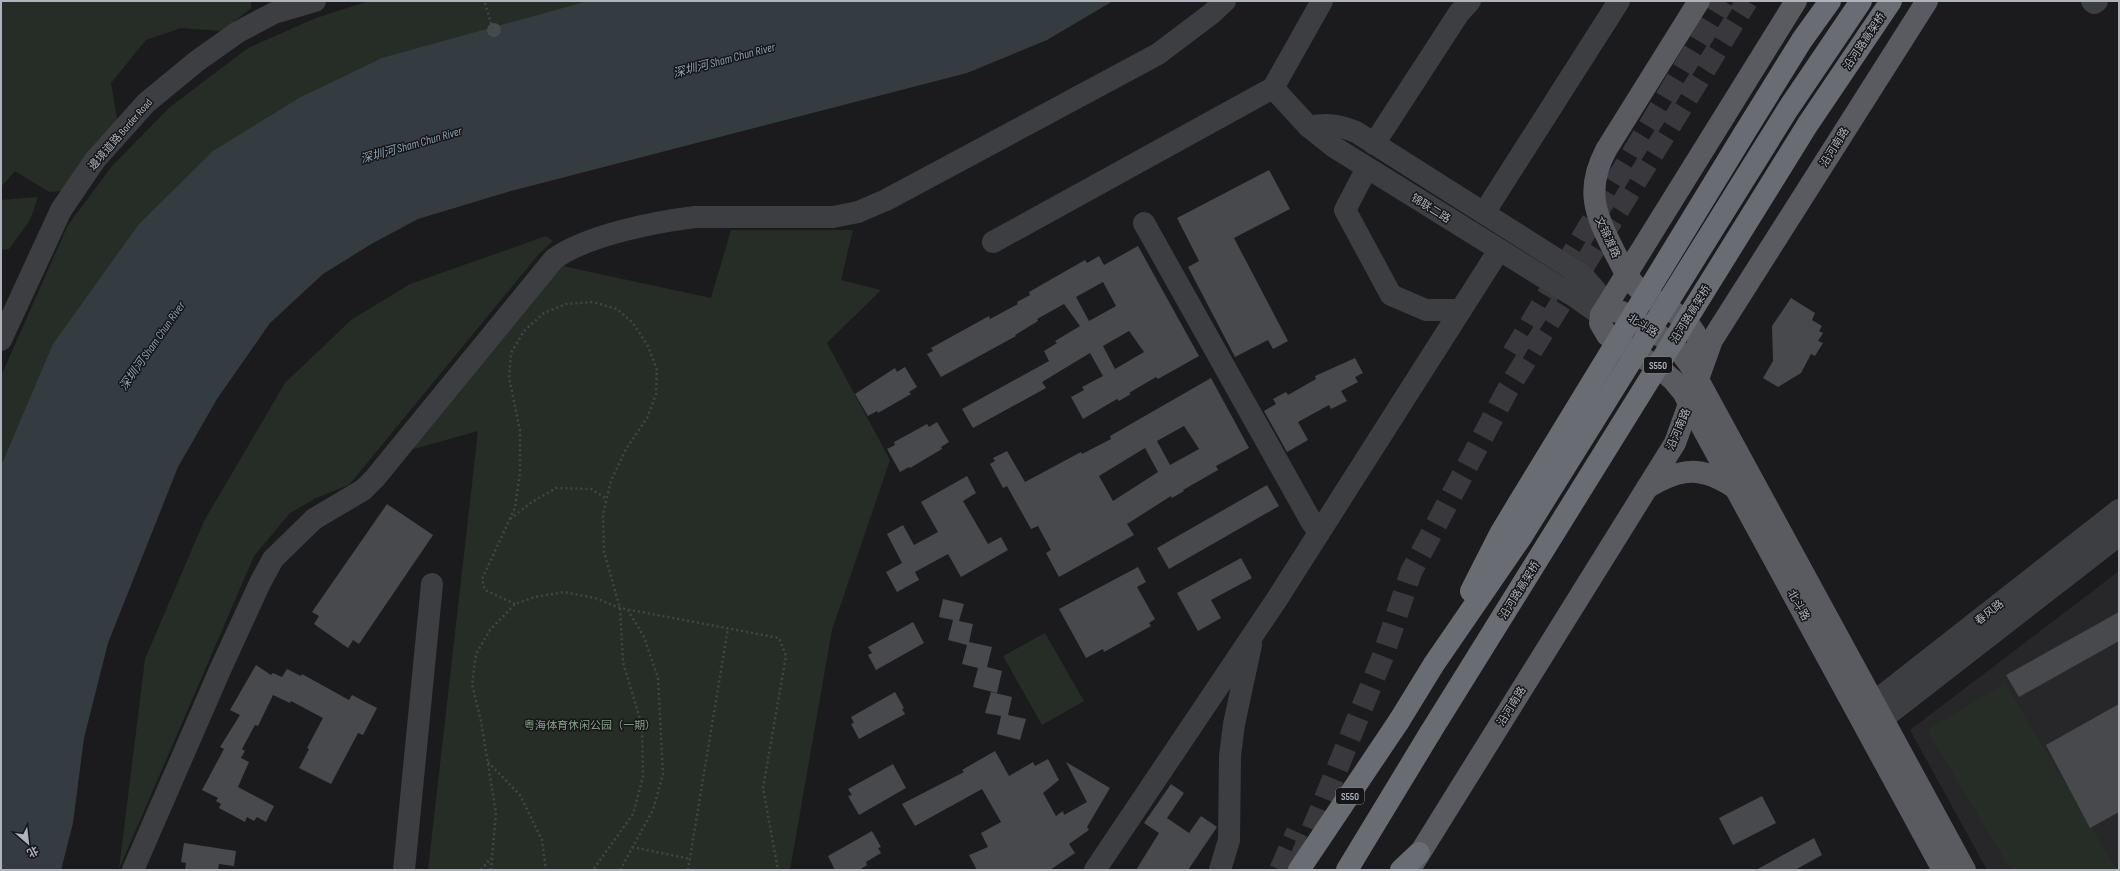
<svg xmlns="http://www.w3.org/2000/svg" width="2120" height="871" font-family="'Sofia Sans Condensed','Noto Sans SC',sans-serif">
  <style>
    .built { fill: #27272a }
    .green { fill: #252d26 }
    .water { fill: #343c42 }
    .building { fill: #48494d; fill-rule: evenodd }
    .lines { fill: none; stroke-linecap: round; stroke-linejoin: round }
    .highway-tunnel { stroke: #39393d; stroke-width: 22; stroke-dasharray: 22 11; stroke-linecap: butt }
    .path { stroke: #434548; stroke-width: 2.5; stroke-dasharray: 2 3; stroke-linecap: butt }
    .minor { stroke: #3d3e42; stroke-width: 22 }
    .major { stroke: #595b60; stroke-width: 22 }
    .highway { stroke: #696c72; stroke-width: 22 }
    .highway-bridge { stroke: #696c72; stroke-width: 22 }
    .labels { text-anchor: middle; stroke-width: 3; stroke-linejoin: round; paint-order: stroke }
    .shield { fill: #161618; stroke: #81848a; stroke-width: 1 }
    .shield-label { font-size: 10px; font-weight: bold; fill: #afb3bb }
    .street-label { font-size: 11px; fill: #afb3bb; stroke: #161618 }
    .park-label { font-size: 11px; fill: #89a38a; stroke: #161618 }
    .water-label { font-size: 12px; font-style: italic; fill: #8ba1b1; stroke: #161618 }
  </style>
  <rect width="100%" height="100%" fill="#1b1b1d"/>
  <!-- built -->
  <polygon class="built" points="2119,571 2119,870 1987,870 1910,730"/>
  <!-- green -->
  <g class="green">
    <polygon points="1,1 251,1 251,8 222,31 181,28 146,40 111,83 117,118 113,140 75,190 49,192 15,171 1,187"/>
    <polygon points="369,1 613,1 1,515 1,376 68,225 112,166 170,107 248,48 316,18"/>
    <polygon points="38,197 30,220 9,249 1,250 1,200"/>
    <polygon points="731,230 853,230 841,280 881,290 827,343 890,460 832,630 790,870 428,870 478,431 403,452 558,265 711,298"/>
    <polygon points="546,236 553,241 538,255 349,485 316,498 290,513 254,556 119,869 145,659 204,521 285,383 351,320 410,284"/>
    <polygon points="1045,633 1084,701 1042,725 1003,656"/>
    <polygon points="2005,683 2117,870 2011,870 1927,730"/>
  </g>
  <!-- water -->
  <polygon class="water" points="588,1 1113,1 1047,40 967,73 511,191 418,219 373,243 323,274 270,323 217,399 178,467 108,643 84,738 73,823 61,870 1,870 1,466 53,344 139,224 213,151 299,98 382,58"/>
  <!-- building -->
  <g class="building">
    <circle cx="494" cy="30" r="7"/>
    <polygon points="1269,170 1290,209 1234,238 1288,341 1273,349 1268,340 1235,357 1188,267 1199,261 1177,218"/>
    <path d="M1138,246L1199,356L1158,379L1156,377L1129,393L1131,394L1119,401L1117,399L1083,419L1071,397L1084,390L1082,387L1103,376L1090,353L1042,382L1046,388L973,428L962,409L1049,361L1044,351L1057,343L1055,341L1080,326L1064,304L1037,319L1038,321L1015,335L1016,336L941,377L927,354L933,351L931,348L989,316L990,319L1018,304L1017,302L1030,295L1029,292L1085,260L1087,263L1099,256L1104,265ZM1103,282L1116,306L1089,321L1076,297ZM1129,331L1144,352L1115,369L1103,346Z"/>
    <polygon points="1791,298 1815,313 1812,320 1822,326 1819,331 1823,333 1818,341 1823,343 1815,356 1811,354 1801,373 1778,387 1763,378 1773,361 1772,326"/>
    <polygon points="1355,358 1363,373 1355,377 1358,382 1341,391 1347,401 1331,409 1329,405 1298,422 1308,440 1287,452 1264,411 1276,404 1273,399 1286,392 1288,395 1316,379 1315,376"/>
    <polygon points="905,367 917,387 909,392 911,394 878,413 877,411 868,416 855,394 895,368 897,372"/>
    <path d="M1211,378L1249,448L1216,466L1218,470L1183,490L1184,491L1172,498L1171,496L1127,524L1134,535L1059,577L1046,553L1051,550L1038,526L1031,529L1007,486L1003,488L990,464L995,461L993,458L1007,451L1025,482L1081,452L1082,454L1111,439L1110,436ZM1184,426L1199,449L1170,465L1157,441ZM1145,448L1158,472L1113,501L1099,476Z"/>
    <polygon points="937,422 949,442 941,447 942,449 910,468 909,467 900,472 887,449 895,445 894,442 927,424 929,427"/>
    <polygon points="967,476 976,493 963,501 988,544 1001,537 1008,550 961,577 948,554 915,572 919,580 897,592 886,572 902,563 887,534 903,525 914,545 938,532 921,502"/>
    <polygon points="1267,485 1279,506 1169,569 1157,548"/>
    <polygon points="387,504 433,535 359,644 353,640 348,648 314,624 319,616 312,612"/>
    <polygon points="1241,558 1252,578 1211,600 1221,618 1198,631 1177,593"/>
    <polygon points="1138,567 1146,582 1137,587 1155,619 1149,623 1151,626 1104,652 1103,649 1086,658 1059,609"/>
    <polygon points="943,599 964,604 959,621 973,624 969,642 992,647 987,667 1002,671 997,693 973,687 978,668 962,664 967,645 948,640 953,620 939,617"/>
    <polygon points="2119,612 2119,641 2019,697 2006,675"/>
    <polygon points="913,622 924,643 876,670 868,655 872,653 868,647"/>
    <polygon points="256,665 271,675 273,673 282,677 287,669 301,676 302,674 349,700 352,695 377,708 363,735 358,733 331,784 299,768 309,749 307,748 323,718 291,701 290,703 273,695 258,726 255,725 242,749 245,751 241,758 249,762 238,787 274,806 266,822 257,817 254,821 247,817 245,822 219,808 221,804 216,801 218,798 202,790 224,749 220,747 240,715 230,710"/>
    <polygon points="895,692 904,708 902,709 905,714 859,739 851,724 854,723 851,717"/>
    <polygon points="991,692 1012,697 1008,715 1026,719 1020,740 997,734 1001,716 985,713"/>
    <polygon points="2119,704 2119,812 2090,828 2046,745"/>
    <polygon points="995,751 1009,776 1033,762 1035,766 1048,759 1059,780 1043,793 1056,816 1063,811 1064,815 1087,802 1066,762 1110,788 1087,827 1089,830 1069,844 1075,853 1050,870 977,870 969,855 988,847 981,833 1001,822 982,789 915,826 902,804 964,772 962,770"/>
    <polygon points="893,764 906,788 859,815 848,796 852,795 848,789"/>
    <polygon points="1171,784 1184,793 1167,818 1189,833 1201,816 1217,827 1188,870 1136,870 1159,833 1144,823"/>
    <polygon points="1762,796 1776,823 1733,845 1719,818"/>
    <polygon points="872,831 881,847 878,848 881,853 866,862 867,865 859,870 835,870 828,856"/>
    <polygon points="1814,838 1822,855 1795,870 1756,870"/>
    <polygon points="184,843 236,851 234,866 219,864 218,870 185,870 186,863 181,862"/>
  </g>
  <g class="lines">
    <!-- highway-tunnel -->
    <g class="highway-tunnel">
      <polyline points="1513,353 1724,1"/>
      <polyline points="1300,860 1383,656 1411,572 1508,389 1747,1"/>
      <polyline points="1280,870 1297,832"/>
    </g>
    <!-- path -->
    <g class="path">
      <polyline points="485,3 494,33"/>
      <polyline points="510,519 532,502 556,488 591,489 607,499"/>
      <polyline points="515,604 485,590 482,579 515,508 520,472 520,431 509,377 511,353 524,331 544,313 566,304 593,302 617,309 633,323 648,346 657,370 656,394 647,418 626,449 611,481 603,514 604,552 620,608 623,662 642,726 643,777 633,814 593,870"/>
      <polyline points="488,762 520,795 542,840 546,870"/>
      <polyline points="632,847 690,859"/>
      <polyline points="481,870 491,858"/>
      <polyline points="491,870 496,813 481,721 472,684 476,654 490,630 515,604 535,597 564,592 595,598 620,608 779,638 786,656 763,788 778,870"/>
      <polyline points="620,870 653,810 663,774 658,678 644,637 628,610"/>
      <polyline points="688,870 728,628"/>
    </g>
    <!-- minor -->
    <g class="minor">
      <polyline points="2092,1 2094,3 2097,1"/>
      <polyline points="1273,88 1309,127 1334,147 1577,298 1601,315"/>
      <path d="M1309,127C1327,123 1339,125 1356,132L1583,276L1596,291L1601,315"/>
      <polyline points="1374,144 1459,13 1470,1"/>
      <polyline points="1367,168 1345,210 1391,295 1426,310 1461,310"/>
      <polyline points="1484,213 1619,1"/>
      <polyline points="1144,223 1311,521 1319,533"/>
      <polyline points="993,242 1273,88 1322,1"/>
      <polyline points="1,340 61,210 95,160 146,103 197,61 238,32 274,13 315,1"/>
      <polyline points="1859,714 2119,510"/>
      <polyline points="1868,730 2119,535"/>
      <path d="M133,870L220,670L260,583L273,559L314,519L363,490L375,478L554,259C587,235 655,222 695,217H833L858,212L886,200L1158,54L1211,14L1225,1"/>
      <polyline points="404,870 432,584"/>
      <polyline points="1095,870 1277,599 1499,250"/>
      <polyline points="1220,870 1229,840 1230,756 1234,724 1251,645"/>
    </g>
    <!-- major -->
    <g class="major">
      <polyline points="1601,315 1607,311 1622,312 1670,342 1681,353 1690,365 1965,870"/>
      <polyline points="1601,315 1600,323 1607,335 1659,368 1673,380 1683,392 1943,870"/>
      <polyline points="1601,315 1796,1"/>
      <path d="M1696,366C1711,322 1666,311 1639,289C1627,279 1621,264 1614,251C1595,213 1585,190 1606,150L1699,1"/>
      <path d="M1647,488C1681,467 1702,466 1735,488"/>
      <polyline points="1410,869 1675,443 1712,340 1927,1"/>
    </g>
    <!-- highway -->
    <g class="highway">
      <polyline points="1299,870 1399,721"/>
      <polyline points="1347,870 1430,733"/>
      <polyline points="1401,870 1419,853"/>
    </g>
    <!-- highway-bridge -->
    <g class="highway-bridge">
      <polyline points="1471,591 1500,534 1518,504 1745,132 1802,40 1830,1"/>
      <polyline points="1399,721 1434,664 1522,536 1788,109 1861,1"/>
      <polyline points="1430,733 1808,124 1891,1"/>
    </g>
  </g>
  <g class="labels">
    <!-- shield labels -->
    <g class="shield">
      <rect x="1644" y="357" width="28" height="16" rx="3"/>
      <rect x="1336" y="788" width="28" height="16" rx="3"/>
    </g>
    <g class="shield-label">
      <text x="1658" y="369">S550</text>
      <text x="1350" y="800">S550</text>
    </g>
    <!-- street labels -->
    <g class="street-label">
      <text transform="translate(1864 41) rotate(-56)" y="4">沿河路高架桥</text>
      <text transform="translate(120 134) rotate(-49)" y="4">邊境道路 Border Road</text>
      <text transform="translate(1834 147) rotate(-58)" y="4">沿河南路</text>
      <text transform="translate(1431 208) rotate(32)" y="4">锦联二路</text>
      <text transform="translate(1608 237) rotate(65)" y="4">文锦渡路</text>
      <text transform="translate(1690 314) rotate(-58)" y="4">沿河路高架桥</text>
      <text transform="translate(1643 325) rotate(32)" y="4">北斗路</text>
      <text transform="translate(1678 429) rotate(-67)" y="4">沿河南路</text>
      <text transform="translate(1519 590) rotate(-58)" y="4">沿河路高架桥</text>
      <text transform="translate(1799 605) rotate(61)" y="4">北斗路</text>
      <text transform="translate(1989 612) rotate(-38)" y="4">春风路</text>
      <text transform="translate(1511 706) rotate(-58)" y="4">沿河南路</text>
    </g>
    <!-- park labels -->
    <g class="park-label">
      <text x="590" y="729">粤海体育休闲公园（一期）</text>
    </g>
    <!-- water labels -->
    <g class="water-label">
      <text transform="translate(724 60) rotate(-15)" y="4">深圳河 Sham Chun River</text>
      <text transform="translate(411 145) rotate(-16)" y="4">深圳河 Sham Chun River</text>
      <text transform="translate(152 346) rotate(-55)" y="4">深圳河 Sham Chun River</text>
    </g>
  </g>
  <!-- border -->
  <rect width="2120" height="871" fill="none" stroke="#afb3bb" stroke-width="4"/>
  <!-- north arrow -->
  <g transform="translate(28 843) rotate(152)" stroke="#161618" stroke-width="3" paint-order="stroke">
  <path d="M0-3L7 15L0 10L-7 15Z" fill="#afb3bb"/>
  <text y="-6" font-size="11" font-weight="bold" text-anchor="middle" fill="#afb3bb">北</text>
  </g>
</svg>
